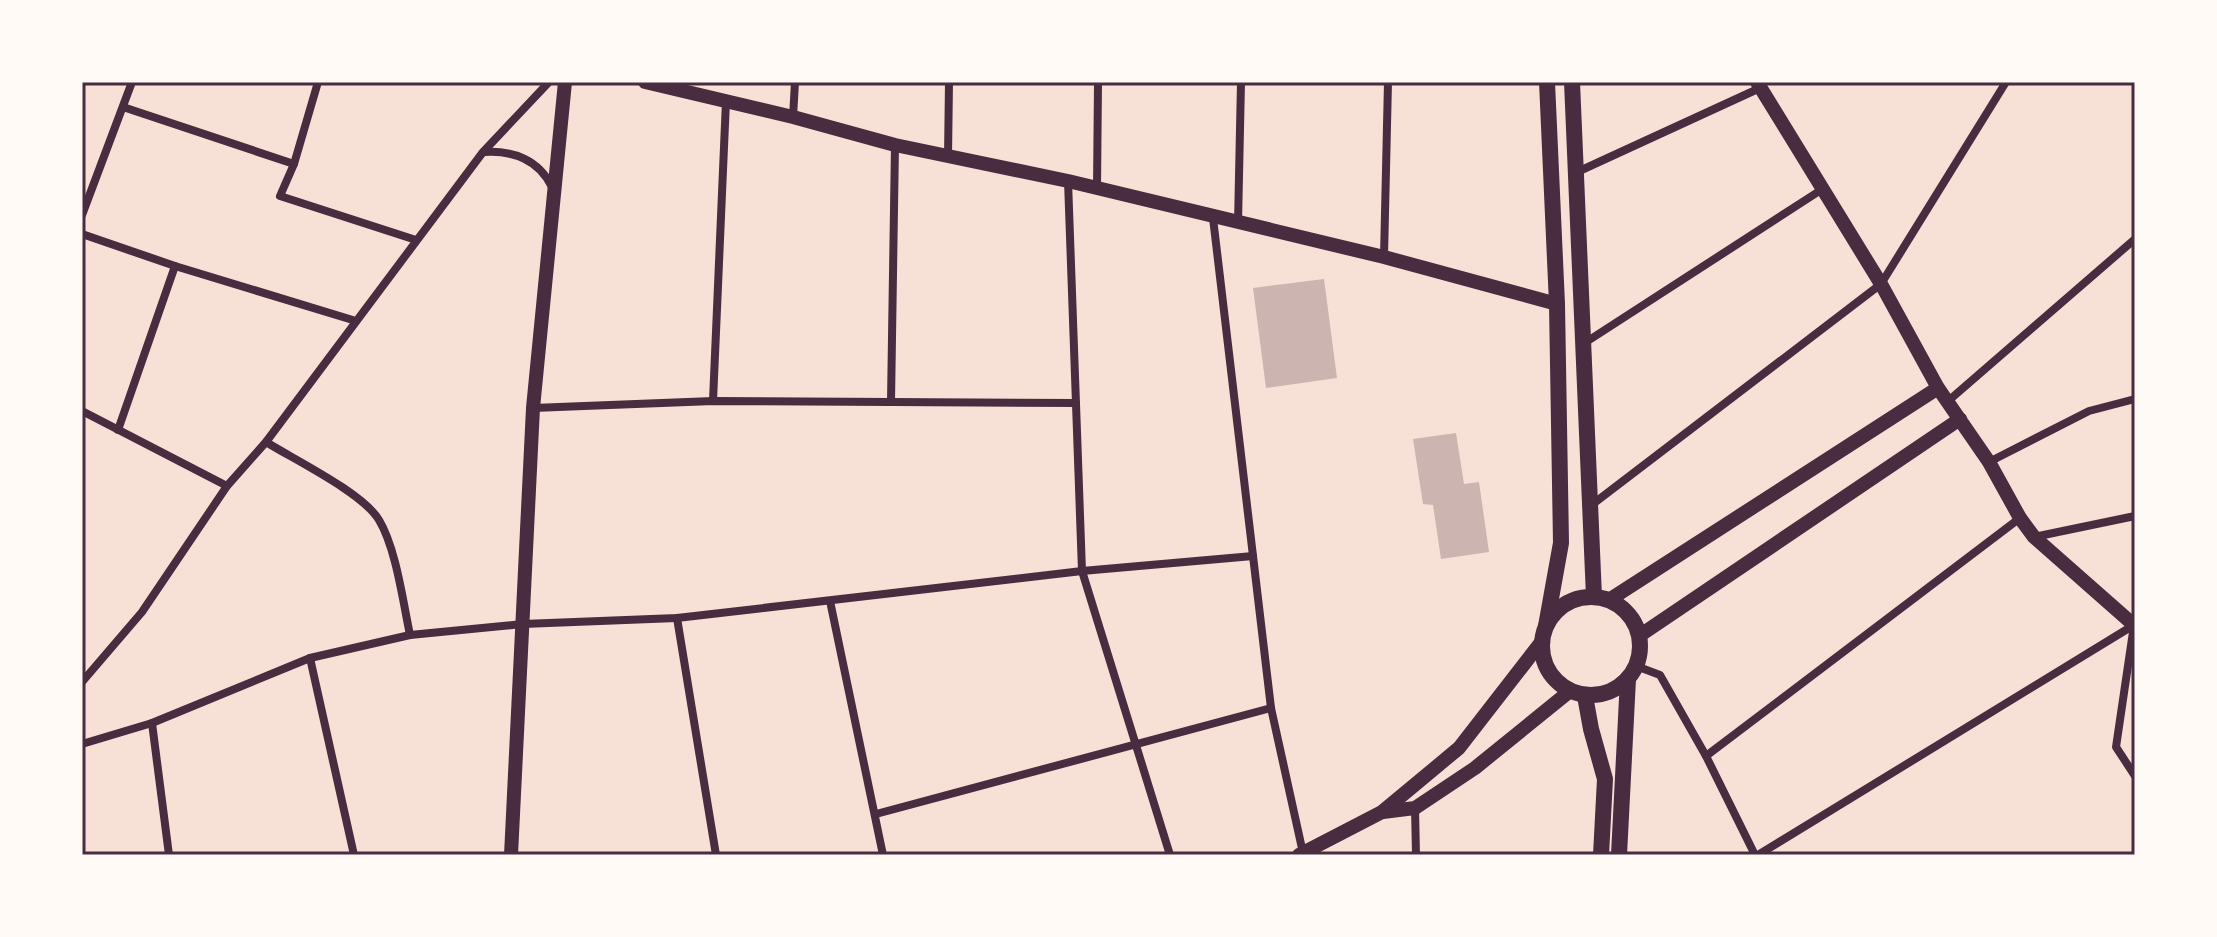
<svg xmlns="http://www.w3.org/2000/svg" width="2217" height="937" font-family="Arial,sans-serif">
  <style>
    .building { fill: #ccb4b1 }
    .lines { fill: none; stroke-linecap: round; stroke-linejoin: round }
    .minor { stroke: #4a2c40; stroke-width: 8 }
    .tertiary { stroke: #4a2c40; stroke-width: 14 }
    .secondary { stroke: #4a2c40; stroke-width: 16 }
    .neatline { fill: none; stroke: #4a2c40; stroke-width: 3 }
  </style>
  <rect width="100%" height="100%" fill="#f7e1d7"/>
  <!-- building -->
  <g class="building">
    <polygon points="1324,279 1337,378 1266,388 1253,288"/>
    <polygon points="1456,433 1464,484 1479,482 1489,552 1441,559 1433,505 1423,504 1413,439"/>
  </g>
  <g class="lines">
    <!-- minor -->
    <g class="minor">
      <polyline points="318,82 294,164 280,196 416,240"/>
      <polyline points="123,107 294,164"/>
      <polyline points="793,117 795,82"/>
      <path d="M484,152C513,150 539,160 552,187"/>
      <polyline points="948,157 949,82"/>
      <polyline points="1575,173 1760,88"/>
      <polyline points="1068,181 1082,571 1170,855"/>
      <polyline points="1097,189 1098,82"/>
      <polyline points="82,215 132,82"/>
      <polyline points="1213,218 1271,708 1303,853"/>
      <polyline points="1238,223 1241,82"/>
      <polyline points="82,234 175,266 356,321"/>
      <polyline points="1384,257 1388,82"/>
      <polyline points="1583,344 1821,190"/>
      <polyline points="713,401 726,101"/>
      <polyline points="891,402 895,145"/>
      <polyline points="1947,402 2135,239"/>
      <polyline points="533,408 713,401 1076,403"/>
      <polyline points="82,411 227,486"/>
      <polyline points="118,430 175,266"/>
      <path d="M266,442C295,460 363,493 379,520C396,548 403,602 410,635"/>
      <polyline points="1989,462 2089,411 2135,399"/>
      <polyline points="1589,507 1881,284 2006,82"/>
      <polyline points="2034,537 2135,516"/>
      <polyline points="830,601 883,855"/>
      <polyline points="677,618 716,855"/>
      <polyline points="2134,625 2116,747 2135,776"/>
      <polyline points="310,658 354,855"/>
      <polyline points="1636,666 1660,675 1706,756 1755,855"/>
      <polyline points="82,682 142,612 227,486 266,442 483,152 549,82"/>
      <polyline points="152,723 169,855"/>
      <polyline points="82,744 152,723 310,658 410,635 523,624 677,618 1082,571 1253,556"/>
      <polyline points="1706,756 2020,518"/>
      <polyline points="1415,808 1416,855"/>
      <polyline points="876,814 1271,708"/>
      <polyline points="1758,855 2134,625"/>
    </g>
    <!-- tertiary -->
    <g class="tertiary">
      <polyline points="645,82 793,117 895,145 1068,181 1384,257 1557,304"/>
      <polyline points="1757,82 1881,284 1938,388 1989,462 2020,518 2034,537 2135,626"/>
      <polyline points="1609,600 1938,388"/>
      <polyline points="1639,636 1960,419"/>
      <polyline points="1383,812 1415,808 1475,768 1570,691"/>
      <polyline points="511,855 533,408 565,82"/>
      <polyline points="1299,855 1382,812 1459,748 1542,641"/>
    </g>
    <!-- secondary -->
    <g class="secondary">
      <polyline points="1572,82 1594,597"/>
      <circle cx="1591" cy="646" r="49"/>
      <polyline points="1546,626 1561,543 1557,304 1547,82"/>
      <polyline points="1585,696 1591,729 1605,779 1601,855"/>
      <polyline points="1619,855 1628,679"/>
    </g>
  </g>
  <!-- border -->
  <rect width="2217" height="937" fill="none" stroke="#fffaf5" stroke-width="168"/>
  <rect x="84" y="84" width="2049" height="769" class="neatline"/>
</svg>
